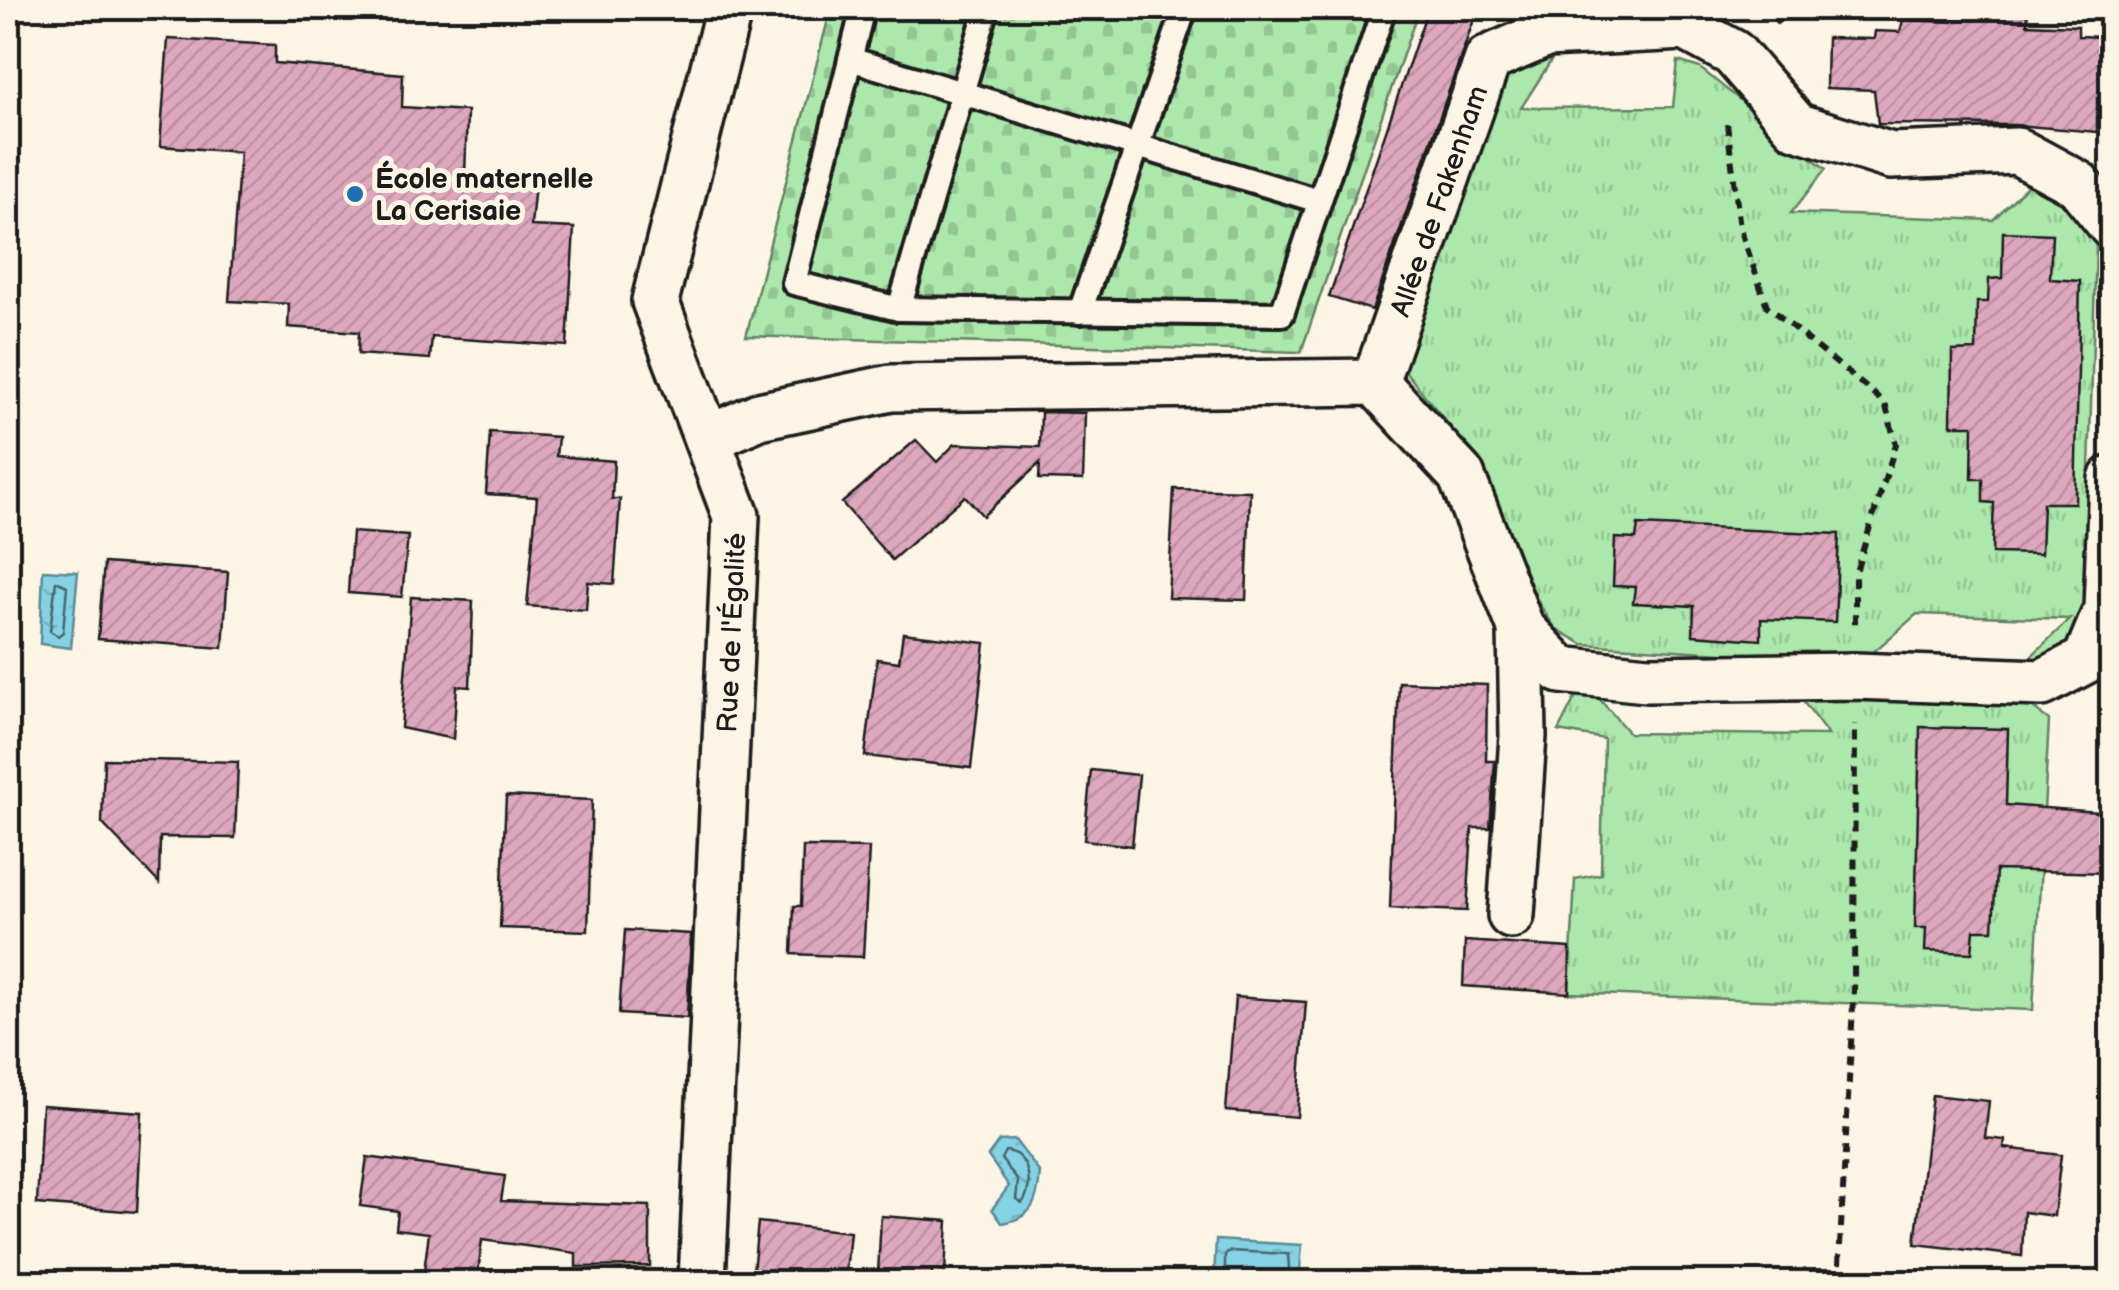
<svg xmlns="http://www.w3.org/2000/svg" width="2119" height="1290" font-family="'Balsamiq Sans',sans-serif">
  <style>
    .grass { fill: url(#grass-tufts); stroke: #648264; stroke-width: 2.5 }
    .cemetery { fill: url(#cemetery-stones); stroke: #648264; stroke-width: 2.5 }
    .water { fill: url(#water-ripples); stroke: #5b8994; stroke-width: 2.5 }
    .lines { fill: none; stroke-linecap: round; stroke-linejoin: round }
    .shore { stroke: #46656c; stroke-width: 2.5 }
    .building { fill: url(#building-hatch); stroke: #1c1c1c; stroke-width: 2.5 }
    .service-casing { stroke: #1c1c1c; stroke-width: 30 }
    .minor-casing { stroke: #1c1c1c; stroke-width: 52 }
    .path { stroke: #1c1c1c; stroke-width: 6; stroke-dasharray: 10 8; stroke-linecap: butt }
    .service { stroke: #fcf5e5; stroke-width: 22 }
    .minor { stroke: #fcf5e5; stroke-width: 45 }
    .poi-dot { fill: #1f6fb2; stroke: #fcf5e5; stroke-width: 4 }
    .labels { text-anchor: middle; stroke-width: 10; stroke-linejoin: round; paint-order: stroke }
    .poi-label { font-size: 28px; font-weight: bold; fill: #1c1c1c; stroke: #fcf5e5; text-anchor: start }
    .street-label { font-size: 28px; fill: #1c1c1c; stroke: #fcf5e5 }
  </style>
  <defs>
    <pattern id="grass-tufts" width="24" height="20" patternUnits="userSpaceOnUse" patternTransform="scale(2.5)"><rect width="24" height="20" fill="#ace7ac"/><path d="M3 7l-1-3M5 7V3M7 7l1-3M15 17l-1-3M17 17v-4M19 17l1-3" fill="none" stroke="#93c693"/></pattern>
    <pattern id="cemetery-stones" width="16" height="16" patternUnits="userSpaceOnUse" patternTransform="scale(2.5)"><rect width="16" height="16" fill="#ace7ac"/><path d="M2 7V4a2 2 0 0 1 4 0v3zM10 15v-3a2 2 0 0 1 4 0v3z" fill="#93c693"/></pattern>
    <pattern id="water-ripples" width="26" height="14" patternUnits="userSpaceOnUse" patternTransform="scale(2.5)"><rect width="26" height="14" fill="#85d2e4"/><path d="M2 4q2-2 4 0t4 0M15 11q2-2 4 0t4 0" fill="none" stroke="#72b4c3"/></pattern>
    <pattern id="building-hatch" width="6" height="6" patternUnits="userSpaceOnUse" patternTransform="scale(2.5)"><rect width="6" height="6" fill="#dda7be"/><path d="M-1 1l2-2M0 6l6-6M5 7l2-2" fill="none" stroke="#bd8fa3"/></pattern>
  </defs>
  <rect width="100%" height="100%" fill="#fcf5e5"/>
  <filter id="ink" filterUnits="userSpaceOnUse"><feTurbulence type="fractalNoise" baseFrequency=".01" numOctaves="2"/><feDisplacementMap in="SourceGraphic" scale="20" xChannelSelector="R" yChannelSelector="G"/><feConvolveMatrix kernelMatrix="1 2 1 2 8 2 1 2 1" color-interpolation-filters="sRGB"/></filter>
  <g filter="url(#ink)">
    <!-- grass -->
    <g class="grass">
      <polygon points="1556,53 1521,108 1673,107 1678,61 1700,68 1826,169 1791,213 1993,220 2034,179 2078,211 2096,246 2084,627 2056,658 2023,664 2070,619 1917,614 1862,662 1583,644 1555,628 1539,604 1478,461 1401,366 1504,68"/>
      <polygon points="1590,688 1629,733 1828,735 1793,688 2030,706 2049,720 2033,1010 1569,993 1575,879 1601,874 1604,739 1558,731 1577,694"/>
    </g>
    <!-- cemetery -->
    <polygon class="cemetery" points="831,8 1419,8 1301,352 746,336"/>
    <!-- water -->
    <g class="water">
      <polygon points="43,570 78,572 71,648 40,644"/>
      <path d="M1015,1140L1040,1173C1038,1200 1033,1219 1002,1223L992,1209L1009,1186L988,1156L999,1141Z"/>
      <polygon points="1216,1240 1302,1245 1299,1282 1214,1278"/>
    </g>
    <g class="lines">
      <!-- shore -->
      <g class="shore">
        <polygon points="56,581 67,586 63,632 58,636 50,631"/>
        <path d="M1005,1151C1029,1152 1035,1187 1022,1203L1016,1199L1018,1181L1001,1159Z"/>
        <polyline points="1225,1282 1225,1255 1230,1251 1288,1254 1290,1282"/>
      </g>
    </g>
    <!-- building -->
    <g class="building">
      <polygon points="1428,8 1478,8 1372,310 1329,297"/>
      <polygon points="1955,8 2028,8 2027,24 2078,26 2078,36 2103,37 2102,48 2112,48 2112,98 2097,98 2097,132 2016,125 1878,124 1874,90 1826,88 1827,38 1874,39 1875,31 1900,32 1903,20 1953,22"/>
      <polygon points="168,39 275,45 275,63 403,74 402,107 467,111 465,178 535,183 531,226 574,228 567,346 432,337 430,359 358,354 359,332 288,327 289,304 229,301 240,152 160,146"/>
      <polygon points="2003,232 2052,234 2050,279 2080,281 2075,503 2043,503 2041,554 1992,553 1994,503 1983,502 1983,479 1972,479 1973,425 1951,425 1952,351 1976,350 1977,302 1988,302 1989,279 2002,278"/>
      <polygon points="1041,412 1085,413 1083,480 1039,479 1040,463 983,516 965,496 892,560 842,503 916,440 937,462 955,444 1040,447"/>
      <polygon points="490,432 558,437 556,456 614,461 612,499 620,499 614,584 588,582 586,610 527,606 537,497 486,494"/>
      <polygon points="1174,489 1250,491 1246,600 1168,598"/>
      <polygon points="1638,525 1839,534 1835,622 1761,619 1761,640 1693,635 1694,606 1633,603 1635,587 1613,586 1615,538 1636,539"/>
      <polygon points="352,532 408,536 402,597 348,593"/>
      <polygon points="104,563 228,572 223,648 98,639"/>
      <polygon points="411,597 473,601 470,687 457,686 453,739 401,728"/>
      <polygon points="903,633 985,643 971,768 865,756 877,659 899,662"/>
      <polygon points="1399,682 1487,685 1486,761 1495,761 1490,828 1472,828 1467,911 1390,908"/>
      <polygon points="1920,727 2008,729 2006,805 2112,813 2112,873 1996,870 1993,930 1974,930 1972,953 1925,951 1926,928 1915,928"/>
      <polygon points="104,759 238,762 235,838 160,837 159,883 102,823"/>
      <polygon points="1091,770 1139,775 1132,846 1084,840"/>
      <polygon points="506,796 592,800 588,931 500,928"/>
      <polygon points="803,847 869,848 863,957 792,954 794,906 801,906"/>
      <polygon points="625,930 691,934 687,1018 619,1014"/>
      <polygon points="1465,941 1570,948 1569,993 1463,986"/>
      <polygon points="1235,997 1306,1002 1297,1117 1226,1111"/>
      <polygon points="1932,1095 1989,1101 1985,1138 2005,1140 2004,1148 2061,1155 2054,1216 2024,1212 2022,1256 1915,1244"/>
      <polygon points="42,1105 142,1112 137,1212 37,1204"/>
      <polygon points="367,1157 505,1176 501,1201 650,1206 650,1266 576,1267 576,1253 482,1240 477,1282 423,1279 429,1233 396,1229 398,1211 360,1206"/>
      <polygon points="881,1216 948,1221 945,1272 932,1271 932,1278 878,1274"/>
      <polygon points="758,1222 850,1232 845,1282 752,1282"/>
    </g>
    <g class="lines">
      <defs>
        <g id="service">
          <polyline points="863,8 794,283 899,309"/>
          <polyline points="987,8 899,309 1282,314 1384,8"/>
          <polyline points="850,59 1319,201"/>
          <polyline points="1080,312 1185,8"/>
        </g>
        <g id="minor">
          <path id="s1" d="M1375,382L1488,59L1546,34L1685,27L1733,53L1796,126L1891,156L2017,151L2078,184L2112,226"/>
          <polyline points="710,438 759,416 891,388 1375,382 1461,475 1521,628 1561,670 1647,679 1855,676 2042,683 2086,660 2107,609 2112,479"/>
          <polyline points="1511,915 1523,736 1521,628"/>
          <path id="s2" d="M702,1282L736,516L655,301L729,8"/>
        </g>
      </defs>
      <!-- service casing -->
      <use href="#service" class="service-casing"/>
      <!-- minor casing -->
      <use href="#minor" class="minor-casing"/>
      <!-- path -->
      <g class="path">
        <polyline points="1775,23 1795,8"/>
        <polyline points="1727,124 1740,228 1767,306 1885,403 1896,444 1855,575 1855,627"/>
        <polyline points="1838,1282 1854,988 1855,724"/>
      </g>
      <!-- service -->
      <use href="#service" class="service"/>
      <!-- minor -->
      <use href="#minor" class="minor"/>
    </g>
  </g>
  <!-- markers -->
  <circle class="poi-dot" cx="355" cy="194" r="10"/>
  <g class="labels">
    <!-- poi labels -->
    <g class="poi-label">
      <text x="375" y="188">École maternelle<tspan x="375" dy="32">La Cerisaie</tspan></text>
    </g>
    <!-- street labels -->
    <g class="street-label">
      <text dy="10" stroke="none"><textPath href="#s1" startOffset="192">Allée de Fakenham</textPath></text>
      <text dy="10" stroke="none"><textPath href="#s2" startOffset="650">Rue de l'Égalité</textPath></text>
    </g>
  </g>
  <!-- margin -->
  <rect width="2119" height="1290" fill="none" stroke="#fcf5e5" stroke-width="40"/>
  <rect x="20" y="20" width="2079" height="1250" fill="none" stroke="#1c1c1c" stroke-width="4" filter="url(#ink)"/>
</svg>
